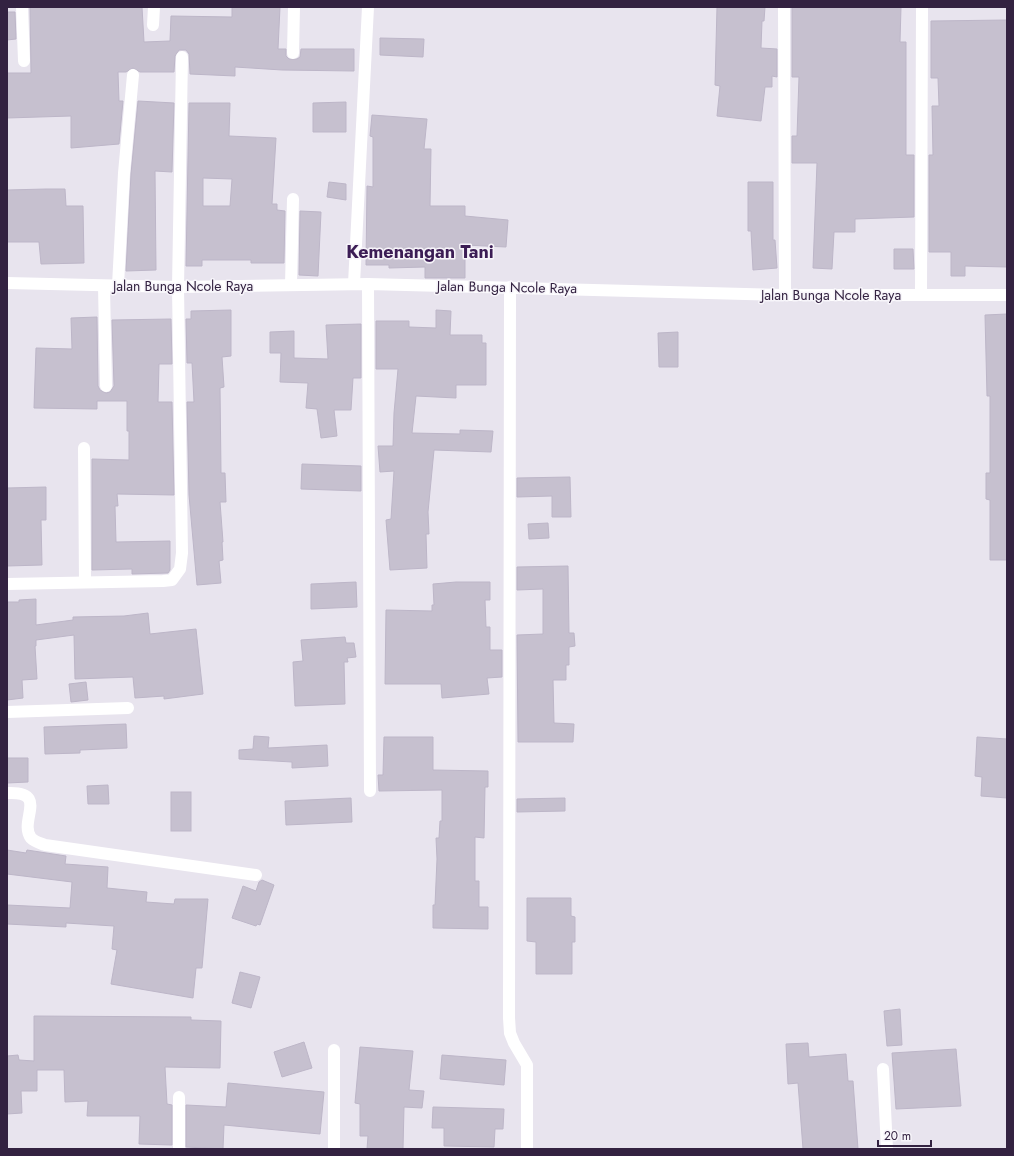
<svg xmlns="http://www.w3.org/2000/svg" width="1014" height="1156" font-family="Jost,sans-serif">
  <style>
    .building { fill: #c6c0cf; stroke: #bdb6c8; fill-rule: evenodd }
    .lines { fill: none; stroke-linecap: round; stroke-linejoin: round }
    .street { stroke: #fff; stroke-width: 12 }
    .labels { text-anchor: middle; stroke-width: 3; stroke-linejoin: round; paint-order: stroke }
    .street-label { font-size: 14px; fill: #332241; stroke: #f7f5fa }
    .district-label { font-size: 18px; font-weight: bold; fill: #3c1d55; stroke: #f7f5fa }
  </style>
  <rect width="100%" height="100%" fill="#e8e4ee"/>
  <!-- building -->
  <g class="building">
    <polygon points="30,7 142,7 144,42 170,41 171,16 232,17 232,7 280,7 278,49 286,49 286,56 289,59 297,59 300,57 301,49 354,49 354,71 282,70 235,67 235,76 190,74 189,54 186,50 179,50 175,56 174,72 140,72 133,68 126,72 118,72 119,101 123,101 119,144 71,148 71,116 7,118 7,73 31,73"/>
    <polygon points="717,7 765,7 764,21 762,21 761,48 777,49 777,77 772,76 772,87 765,87 761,121 717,116 720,86 715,85"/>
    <polygon points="792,7 901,7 900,42 906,42 906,155 914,155 914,217 855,219 855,232 834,232 832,269 813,268 817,163 792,163 792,136 797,136 799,77 792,77"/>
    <polygon points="7,12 15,12 16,39 7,40"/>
    <polygon points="1007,20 1007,267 965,266 965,276 951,276 951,252 929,252 929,155 933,155 932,106 939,106 938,78 931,78 931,21"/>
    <polygon points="380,38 424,39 423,57 380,55"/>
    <polygon points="138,101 174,103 172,172 155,171 156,270 126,271 131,174"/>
    <polygon points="346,102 346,132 313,132 313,103"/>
    <path d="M189,103H230L229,136L276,138L272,204H277V210L285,211L284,263H251V260H202V266H186ZM203,178L232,179L230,206H203Z"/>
    <polygon points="372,115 427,119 424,149 431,149 430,206 465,206 465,216 508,220 506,247 465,245 465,278 425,278 425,267 389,268 389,265 366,265 367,186 373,187 373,137 370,136"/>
    <polygon points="329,182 346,184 346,200 327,197"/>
    <polygon points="748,182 773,182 773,240 775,240 777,268 753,270 751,231 748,231"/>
    <polygon points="46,189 65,189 66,206 83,206 84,263 41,264 39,242 7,242 7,190"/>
    <polygon points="300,211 321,212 318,276 299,275"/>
    <polygon points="894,249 913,249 914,269 894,269"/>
    <polygon points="231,310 231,356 222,357 224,387 220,388 221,473 225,473 226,502 220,502 223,542 222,542 223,560 219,561 221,583 197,585 189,495 187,402 194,402 193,382 192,363 187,363 186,319 191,319 191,311"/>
    <polygon points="436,310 451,311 450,335 482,335 482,343 486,343 486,385 456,385 456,398 416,396 412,433 460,434 460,430 493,431 491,452 434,450 428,512 429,534 426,534 427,568 390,570 386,520 391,519 394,471 380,472 378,446 393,446 394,413 398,369 376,369 376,321 409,321 409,327 436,328"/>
    <polygon points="1007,314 1007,560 990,560 990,500 986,499 986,473 990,473 990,396 987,396 985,315"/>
    <polygon points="97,317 98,386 100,390 106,393 110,392 114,386 112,320 171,319 172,364 159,364 158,402 172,402 174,495 117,494 118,506 115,506 116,542 170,541 170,570 168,573 132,574 132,569 92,570 92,459 129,460 129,431 127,431 127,401 97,401 97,409 34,408 36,348 72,349 71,318"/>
    <polygon points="361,324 361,378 353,378 351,410 334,410 337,436 321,438 317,409 306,408 308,383 280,382 281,353 270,353 270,332 294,331 294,358 328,359 326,325"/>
    <polygon points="678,332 678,367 659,367 658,333"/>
    <polygon points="302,464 361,466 361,491 301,489"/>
    <polygon points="570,477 571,517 552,517 552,496 517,497 517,478"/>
    <polygon points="46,487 46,520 41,520 42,565 7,566 7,488"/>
    <polygon points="548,523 549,538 529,539 528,524"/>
    <polygon points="568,566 569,633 574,633 575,646 569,647 569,665 566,665 566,680 553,680 554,723 574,724 573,742 518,742 517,635 543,634 543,589 517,590 517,567"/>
    <polygon points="356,582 357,607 311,609 311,584"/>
    <polygon points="456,582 490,582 490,600 485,600 486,627 490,627 490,650 502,650 502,677 487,678 489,694 442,698 441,684 385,684 386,610 432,611 432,605 434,605 433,584"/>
    <polygon points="36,599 36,625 73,620 73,617 124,616 148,613 150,634 196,629 203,694 164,699 164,696 135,698 133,677 75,679 74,635 36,640 36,646 35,646 37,679 22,680 23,698 7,700 7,602 19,602 19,600"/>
    <polygon points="345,637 346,643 354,643 356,657 347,658 348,662 344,662 345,704 295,706 293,662 303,661 301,640"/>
    <polygon points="86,682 88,700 71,702 69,684"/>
    <polygon points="126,724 127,748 80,750 80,753 45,754 44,727"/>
    <polygon points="254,736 269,737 268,748 327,745 328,766 292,768 292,762 239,759 239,750 253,749"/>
    <polygon points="384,737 433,737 433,770 488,771 488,787 485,787 484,838 475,837 475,881 479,881 479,907 488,907 488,929 433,928 433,905 435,905 437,859 436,838 439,838 440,821 442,821 442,790 379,791 378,775 383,775"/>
    <polygon points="977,737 1007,739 1007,798 981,796 982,777 975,776"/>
    <polygon points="7,758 28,758 28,782 7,783"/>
    <polygon points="108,785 109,804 88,804 87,786"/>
    <rect x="171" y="792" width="20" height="39"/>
    <polygon points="351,798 352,822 286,825 285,801"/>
    <polygon points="565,798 565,811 517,812 517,799"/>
    <polygon points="7,850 26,853 27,850 66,856 65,864 108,867 107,888 147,892 146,902 174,904 175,899 208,899 202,968 196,968 193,998 111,984 117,950 112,949 114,926 66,923 66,927 7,924 7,905 70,908 72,882 7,874"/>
    <polygon points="262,880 274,885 260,925 257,924 256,926 232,918 243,886 256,891 259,882"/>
    <polygon points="527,898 571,898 571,916 575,917 575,942 572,942 572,974 536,974 536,942 527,941"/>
    <polygon points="240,972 260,977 251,1008 232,1003"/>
    <polygon points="900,1009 902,1045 887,1046 884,1011"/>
    <polygon points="34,1016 191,1017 191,1020 221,1021 220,1068 165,1067 167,1104 172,1105 172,1145 139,1144 140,1116 87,1116 88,1101 65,1102 64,1070 37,1070 37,1091 21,1091 22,1113 7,1114 7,1056 18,1055 19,1060 34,1061"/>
    <polygon points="304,1042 312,1068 282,1077 274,1052"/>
    <polygon points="808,1043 809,1057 846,1054 848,1081 853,1081 858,1149 803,1149 798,1083 788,1084 786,1044"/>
    <polygon points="360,1047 413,1051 409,1090 424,1091 422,1108 404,1107 403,1149 367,1149 368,1136 360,1136 360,1104 355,1103"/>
    <polygon points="956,1049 961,1106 896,1109 892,1053"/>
    <polygon points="442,1055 506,1060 504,1085 440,1079"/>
    <polygon points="228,1083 324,1092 320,1134 224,1125 223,1149 186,1147 186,1105 226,1107"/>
    <polygon points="433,1107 504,1109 503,1129 495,1129 494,1147 444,1146 444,1128 432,1128"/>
  </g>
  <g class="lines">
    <!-- street -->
    <g class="street">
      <polyline points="22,7 24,61"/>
      <polyline points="784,7 785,295"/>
      <polyline points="153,25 154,7"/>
      <polyline points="293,53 294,7"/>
      <polyline points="7,283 178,287 368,284 785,295 1007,295"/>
      <polyline points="354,284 368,7"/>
      <polyline points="368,284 370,791"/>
      <polyline points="118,285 124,173 133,75"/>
      <polyline points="291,285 293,199"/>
      <polyline points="104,286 106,386"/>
      <polyline points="510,287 509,1018 510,1033 514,1043 527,1065 527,1149"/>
      <polyline points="921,295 922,7"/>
      <polyline points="84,448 85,582"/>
      <polyline points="7,584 163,581 172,580 180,569 182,553 178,287 182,57"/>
      <polyline points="7,712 128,708"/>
      <path d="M7,793C50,791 18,821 31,838C35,842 40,843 45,845L256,875"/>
      <polyline points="334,1050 334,1149"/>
      <polyline points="883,1069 887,1149"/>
      <polyline points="179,1097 179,1149"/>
    </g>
  </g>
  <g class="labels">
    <!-- street labels -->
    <g class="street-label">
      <text x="183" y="291">Jalan Bunga Ncole Raya</text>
      <text transform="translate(507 287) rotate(1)" y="5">Jalan Bunga Ncole Raya</text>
      <text x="831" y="300">Jalan Bunga Ncole Raya</text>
    </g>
    <!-- district labels -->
    <g class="district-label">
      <text x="420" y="258">Kemenangan Tani</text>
    </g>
  </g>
  <!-- border -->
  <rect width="1014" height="1156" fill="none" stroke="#332241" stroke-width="16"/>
  <!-- scale -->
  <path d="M878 1140v6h53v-6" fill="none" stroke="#332241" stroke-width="2"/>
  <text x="884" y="1140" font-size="12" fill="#332241" stroke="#f7f5fa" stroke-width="3" paint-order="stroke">20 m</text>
</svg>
